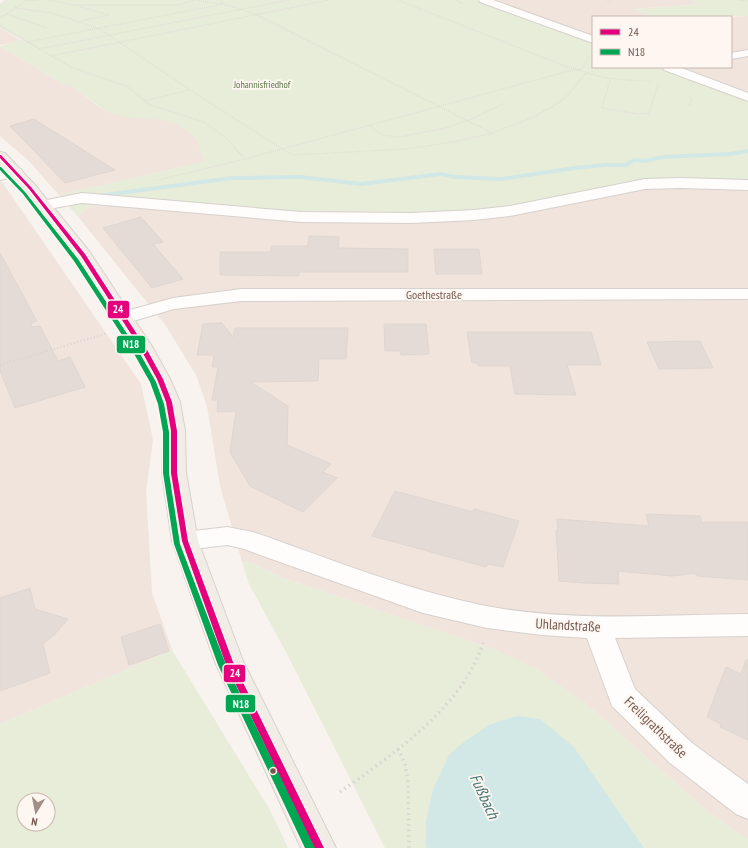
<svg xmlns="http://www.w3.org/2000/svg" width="748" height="848" font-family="'PT Sans Narrow',sans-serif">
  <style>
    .residential { fill: #f0e4dd }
    .green { fill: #e8edda; fill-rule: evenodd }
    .water { fill: #d1e8e6 }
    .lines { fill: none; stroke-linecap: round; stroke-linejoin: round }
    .stream { fill: #d1e8e6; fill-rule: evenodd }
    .building { fill: #e4dbd6; stroke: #e0d6d1 }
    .minor-casing { stroke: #d7d0cc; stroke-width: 2 }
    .major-casing { stroke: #d9d0cc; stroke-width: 2 }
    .path-far2 { stroke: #dad2d0; stroke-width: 1.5; stroke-dasharray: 0.5 1.5; stroke-linecap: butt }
    .path-far1 { stroke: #dad2d0; stroke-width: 2; stroke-dasharray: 1 2.5; stroke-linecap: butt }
    .path { stroke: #dad2d0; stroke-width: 3.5; stroke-dasharray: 1.5 4; stroke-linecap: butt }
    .minor { fill: #fefdfc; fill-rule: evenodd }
    .major { fill: #f2ece7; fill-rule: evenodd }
    .bus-1-casing { stroke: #fef7f1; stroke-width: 3 }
    .bus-2-casing { stroke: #fef7f1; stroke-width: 3 }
    .bus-1 { fill: #e5007d; fill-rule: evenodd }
    .bus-2 { fill: #00a651; fill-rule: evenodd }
    .bus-dot { fill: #745850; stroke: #fef7f1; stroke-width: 1.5 }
    .labels { text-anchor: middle; stroke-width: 3.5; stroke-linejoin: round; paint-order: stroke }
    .far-park-label { font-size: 10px; fill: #5e7849; stroke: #fef7f1 }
    .street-label { font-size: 12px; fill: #745850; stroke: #fef7f1 }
    .near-street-label { font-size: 14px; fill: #745850; stroke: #fef7f1 }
    .near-water-label { font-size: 16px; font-style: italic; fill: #457677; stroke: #fef7f1 }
    .line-badge { stroke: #fef7f1; stroke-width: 1.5 }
    .badge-label { font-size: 11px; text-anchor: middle; font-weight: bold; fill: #fff }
  </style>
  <rect width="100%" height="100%" fill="#f8f3ee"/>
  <!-- residential -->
  <g class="residential">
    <polygon points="477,0 691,0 702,4 634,9 652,17 593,17 593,43"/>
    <polygon points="748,16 748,100 658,67 731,67 731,17 729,17"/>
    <polygon points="0,28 3,30 22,41 0,45"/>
    <polygon points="0,46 61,83 71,85 99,107 114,114 129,117 165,119 173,122 193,134 199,143 202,157 208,161 59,195 29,161 0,136"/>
    <polygon points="0,179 141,384 153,440 146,492 152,593 172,650 0,724"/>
    <polygon points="646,186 748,187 748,840 706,810 584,702 496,650 286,579 251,563 242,562 220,486 207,406 196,375 166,326 80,219 80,214 89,208 102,204 115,204 156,210 334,222 440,221"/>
  </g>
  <!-- green -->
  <g class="green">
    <path d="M5,0H477L593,43V67H658L748,100V187L646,186L516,216L440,221L334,222L156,210L115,204H102L89,208L80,214V219L59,195L207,161L202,157C199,141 196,136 183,128C159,113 138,123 114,114C94,107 82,88 61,83L0,46L22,40L0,28V4Z"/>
    <polygon points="691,0 748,0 748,16 652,17 633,9 701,4"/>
    <polygon points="242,562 251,563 286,579 496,650 535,668 584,702 706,810 748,840 748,848 385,848 286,652 249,584"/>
    <path d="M172,650L270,810L288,848H0V724ZM24,800H48V824H24Z"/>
  </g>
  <!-- water -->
  <polygon class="water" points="517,716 540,719 574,747 644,848 428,848 426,846 426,821 433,789 449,755 461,744 491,724"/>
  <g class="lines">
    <!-- stream -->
    <polygon class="stream" points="748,149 748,153 730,156 663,159 646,163 635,162 626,167 605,167 575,170 501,181 455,179 441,176 361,186 301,179 232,180 97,198 94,196 97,194 232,176 301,175 361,182 441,172 455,175 501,177 575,166 605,163 624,163 634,158 646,159 663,155 730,152"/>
  </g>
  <!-- building -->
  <g class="building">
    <polygon points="34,119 115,170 65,183 10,126"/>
    <polygon points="141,217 163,242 153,244 183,279 152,288 103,228"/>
    <polygon points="309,236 339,237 338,248 408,249 408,272 299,272 299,276 220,275 220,252 270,252 272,246 308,246"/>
    <polygon points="434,249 479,249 482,274 436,274"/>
    <polygon points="0,253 37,321 31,323 32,327 40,326 58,361 70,357 85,387 15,408 0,371"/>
    <polygon points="221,322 233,337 235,328 348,328 346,359 319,359 318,381 251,382 288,406 287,445 331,464 323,472 337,478 303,512 250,486 230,452 236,411 217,412 218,400 212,400 218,367 212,367 214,355 197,355 203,324 220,323"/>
    <polygon points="384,324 426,324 429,354 401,355 400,351 385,351"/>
    <polygon points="467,332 591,332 601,365 567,365 576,395 515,394 510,366 478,366 477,363 472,363"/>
    <polygon points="700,341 713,368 659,369 647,342"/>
    <polygon points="395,491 473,512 474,509 519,521 503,567 488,564 486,567 372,536"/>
    <polygon points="646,514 700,516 702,522 748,522 748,580 697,576 695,573 672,576 618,571 619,584 585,583 559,581 556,530 558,531 557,519 649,526"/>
    <polygon points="30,588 35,609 68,619 54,635 43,644 50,673 0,691 0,598"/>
    <polygon points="160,624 169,651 129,665 121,637"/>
    <polygon points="746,660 748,660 748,740 720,727 721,724 707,717 726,667 741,674"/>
  </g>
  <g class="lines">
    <defs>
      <g id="minor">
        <polygon points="479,0 493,0 593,36 593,43 480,2"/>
        <polygon points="748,50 748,56 731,59 731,53"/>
        <polygon points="662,67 679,67 748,93 748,101 664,70"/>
        <polygon points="16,168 21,169 23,172 21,175 0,180 0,172"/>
        <polygon points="681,178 748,180 748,190 681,188 645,189 510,216 474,220 411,223 301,222 82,203 43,210 37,208 35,205 37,202 82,193 301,212 411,213 474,210 510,206 645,179"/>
        <polygon points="241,289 748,289 748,299 241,301 174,309 123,324 116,322 114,318 116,314 173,298"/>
        <path d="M227,527L253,532C330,559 406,590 486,606C571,622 662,615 748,614V636L615,638L635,689L692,743L748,784V819L736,814L670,763L612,706L587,638L542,635L487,628L423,613L241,548L227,545L185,550L176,548L172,541L176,534L185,532Z"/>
      </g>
      <polygon id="major" points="0,152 5,153 35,185 89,251 153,348 170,379 180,402 185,431 186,473 198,541 243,661 336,848 301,848 215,662 172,541 162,473 163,431 158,402 150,379 133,348 76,257 25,191 0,165"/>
    </defs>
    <!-- minor casing -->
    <use href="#minor" class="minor-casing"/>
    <!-- major casing -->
    <use href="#major" class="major-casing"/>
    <!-- path-far2 -->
    <g class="path-far2">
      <polyline points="47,0 75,5"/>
      <polyline points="193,0 223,4 255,14 492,133"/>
      <polyline points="456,0 463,4"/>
      <polyline points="607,0 610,2"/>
      <polyline points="739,0 748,1"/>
      <polyline points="25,1 39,0"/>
      <polyline points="16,8 52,13 98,28 190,90 292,155 407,149 453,142 492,133 534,117 553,106 566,97 586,73"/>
      <polyline points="7,14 47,28"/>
      <polyline points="0,17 7,14 26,0"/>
      <polyline points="81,21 109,15 75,5 179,5 194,0"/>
      <polyline points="0,26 28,42 223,4 221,0"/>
      <polyline points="28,42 71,67 128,87 150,105 204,122 226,138 245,159 569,71 580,70 567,67 398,0"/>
      <polyline points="39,49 289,0"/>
      <polyline points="51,56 329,0"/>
      <path d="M588,57L587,62L580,70C603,80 626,80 650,81"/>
      <polyline points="610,80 602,108 638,114 649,113 658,84"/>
      <polyline points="144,101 190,90"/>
      <polyline points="690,105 692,98"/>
      <polyline points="370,126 382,135 400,137 445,128 469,120 505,103"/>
      <polyline points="154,181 245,159"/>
    </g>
    <!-- path-far1 -->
    <polyline class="path-far1" points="0,365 105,334"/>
    <!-- path -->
    <g class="path">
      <polyline points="398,749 405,764 408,782 409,848"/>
      <path d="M340,792C392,755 463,707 483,643"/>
    </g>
    <!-- minor -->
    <use href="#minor" class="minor"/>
    <!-- major -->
    <use href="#major" class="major"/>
    <defs>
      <polygon id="bus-1" points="0,155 1,155 31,187 85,254 146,348 163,379 172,402 177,431 177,473 188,541 233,662 324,848 314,848 225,662 182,541 171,473 171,431 166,402 157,379 140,348 81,256 29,189 0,158"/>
      <polygon id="bus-2" points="0,167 1,167 25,192 78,259 139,352 156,382 164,404 169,432 169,473 180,544 226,665 315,848 305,848 218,665 174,544 163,473 163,432 158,404 150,382 133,352 74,261 23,194 0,170"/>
    </defs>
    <!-- bus-1 casing -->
    <use href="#bus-1" class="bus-1-casing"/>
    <!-- bus-2 casing -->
    <use href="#bus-2" class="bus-2-casing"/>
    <!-- bus-1 -->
    <use href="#bus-1" class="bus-1"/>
    <!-- bus-2 -->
    <use href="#bus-2" class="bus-2"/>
  </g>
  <!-- markers -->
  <circle class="bus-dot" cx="273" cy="771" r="3.5"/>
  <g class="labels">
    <!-- far-park labels -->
    <g class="far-park-label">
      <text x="262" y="88">Johannisfriedhof</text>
    </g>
    <!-- street labels -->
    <g class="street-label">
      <text x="434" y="299">Goethestraße</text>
    </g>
    <!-- near-street labels -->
    <g class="near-street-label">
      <text transform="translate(568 625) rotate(3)" y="5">Uhlandstraße</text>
      <text transform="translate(656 727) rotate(44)" y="5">Freiligrathstraße</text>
    </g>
    <!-- near-water labels -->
    <g class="near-water-label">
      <text transform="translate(485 796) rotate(65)" y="6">Fußbach</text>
    </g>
  </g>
  <g class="line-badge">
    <rect x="107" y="300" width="23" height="19" rx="4" fill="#e5007d"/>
    <rect x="116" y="335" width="30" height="19" rx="4" fill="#00a651"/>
    <rect x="223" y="664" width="23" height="19" rx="4" fill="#e5007d"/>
    <rect x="225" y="694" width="31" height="19" rx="4" fill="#00a651"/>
  </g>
  <g class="badge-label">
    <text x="118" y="313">24</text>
    <text x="131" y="348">N18</text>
    <text x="235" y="677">24</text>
    <text x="241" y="708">N18</text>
  </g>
  <!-- legend -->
  <rect x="592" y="16" width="140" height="52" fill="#fef7f1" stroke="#c7b7b1"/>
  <rect x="600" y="29" width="20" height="6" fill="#e5007d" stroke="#c7b7b1"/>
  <text x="628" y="36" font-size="12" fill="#745850">24</text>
  <rect x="600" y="49" width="20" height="6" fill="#00a651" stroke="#c7b7b1"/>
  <text x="628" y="56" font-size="12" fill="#745850">N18</text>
  <!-- north arrow -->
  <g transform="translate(36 812) rotate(190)"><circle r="19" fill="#fef7f1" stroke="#c7b7b1"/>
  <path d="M0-3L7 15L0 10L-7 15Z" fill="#a28e87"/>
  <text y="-6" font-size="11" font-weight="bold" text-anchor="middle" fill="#745850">N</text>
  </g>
</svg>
